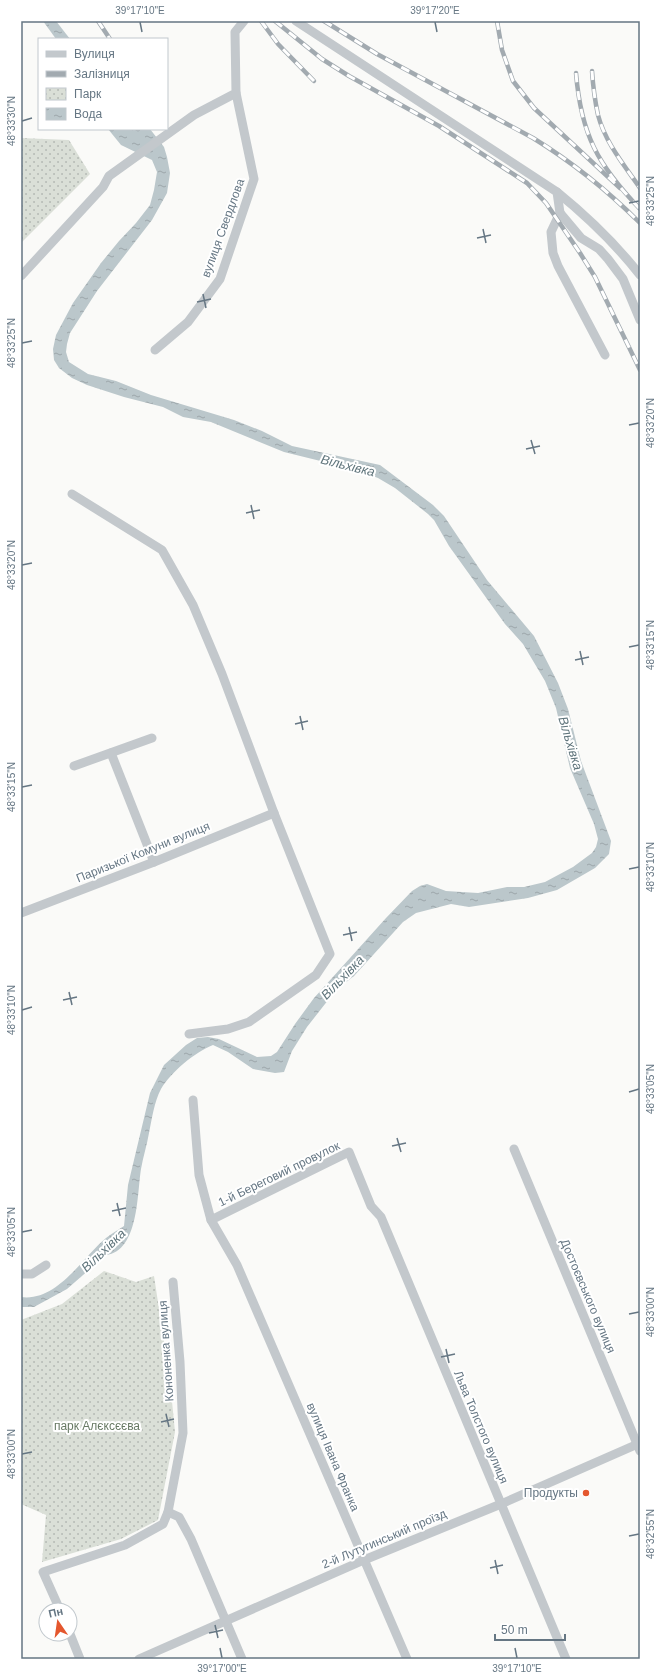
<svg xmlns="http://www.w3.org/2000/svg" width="661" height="1680" font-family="Helvetica,sans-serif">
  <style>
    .park { fill: url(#park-dots) }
    .water { fill: url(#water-ripples) }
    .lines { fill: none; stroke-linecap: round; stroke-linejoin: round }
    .minor { stroke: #c3c8cc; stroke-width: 9 }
    .rail-casing { stroke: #a2aab0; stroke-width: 4.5 }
    .rail { stroke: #fff; stroke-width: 3; stroke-dasharray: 9; stroke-linecap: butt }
    .ticks { fill: none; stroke: #657683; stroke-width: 1.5 }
    .poi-dot { fill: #e4572e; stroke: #fff; stroke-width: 1.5 }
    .labels { text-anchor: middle; stroke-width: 4; stroke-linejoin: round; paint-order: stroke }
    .street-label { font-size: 12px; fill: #657683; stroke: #fff }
    .park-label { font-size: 12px; fill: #687a64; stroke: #fff }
    .poi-label { font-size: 12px; fill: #657683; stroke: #fff; text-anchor: end }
    .water-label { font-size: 13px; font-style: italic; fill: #60757c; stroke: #fff }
    .neatline { fill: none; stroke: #657683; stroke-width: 1.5 }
    .ticks-label { font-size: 10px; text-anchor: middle; fill: #657683 }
  </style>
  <defs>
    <pattern id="park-dots" width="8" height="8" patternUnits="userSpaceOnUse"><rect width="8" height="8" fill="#dadfd7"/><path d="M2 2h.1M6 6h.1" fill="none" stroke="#b4b9b4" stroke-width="1.8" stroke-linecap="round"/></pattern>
    <pattern id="water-ripples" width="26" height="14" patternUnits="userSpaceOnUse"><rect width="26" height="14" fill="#bbc7cb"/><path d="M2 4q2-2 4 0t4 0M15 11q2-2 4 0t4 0" fill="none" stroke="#9ca6aa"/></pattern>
  </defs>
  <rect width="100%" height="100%" fill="#fafaf8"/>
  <!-- park -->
  <g class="park">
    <polygon points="21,138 69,140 90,174 21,243"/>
    <polygon points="104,1271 136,1282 154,1276 170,1381 175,1432 158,1520 121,1539 42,1562 46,1515 21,1504 21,1320 62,1304"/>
  </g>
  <!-- water -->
  <g class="water">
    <polygon points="43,21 56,21 70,39 56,39"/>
    <path d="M108,129H150L164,147L167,157L170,173L167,193L152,220L97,291L70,333L67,344L66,352L69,362L88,374L116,381L151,395L234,420L262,431L292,446L380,465L433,505L444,516L487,580L534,636L558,683L568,709L581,761L611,841L609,854L595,868L557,890L528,898L469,907L451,904L416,913L403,922L354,976L336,990L325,1004L307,1027L292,1051L284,1072L275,1073L253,1069L228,1052L213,1045C195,1052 171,1072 161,1089C154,1102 152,1119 149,1133C147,1145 143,1157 141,1169C137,1193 139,1251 106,1255L67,1289L34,1307H21V1297C57,1302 82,1258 106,1238C111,1234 118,1230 124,1226L128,1185L150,1093L164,1065L186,1045L197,1038L208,1037L219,1039L257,1057L271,1056L277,1052L295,1024L314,998L386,918L412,891L420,886L427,884L446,891L478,893L507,887H524L545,882L573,867L592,853L596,847L598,839L594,824L570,768L556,708L545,681L523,644L505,624L449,546L434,520L428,514L395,488L378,478L357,470L284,452L211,422L183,417L163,407L124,397L87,385L72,378L59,368L54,360L53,349L56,335L73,303L101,263L119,241L136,223L150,205L154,190L157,172L152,160L121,145Z"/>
  </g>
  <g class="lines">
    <!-- minor -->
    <g class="minor">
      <polyline points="296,21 557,192 560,213 551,232 553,253 558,266 605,355"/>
      <path d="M557,192C589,218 615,243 640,275"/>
      <polyline points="560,213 581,238 599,249 608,259 623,279 640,320"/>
      <polyline points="21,276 103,187 109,176 194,115 236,93 235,32 244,21"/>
      <polyline points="155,350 188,322 220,279 254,179 236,93"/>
      <polyline points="72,494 162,550 193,605 222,674 274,813 330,954 316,975 249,1022 228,1029 189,1034"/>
      <polyline points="111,753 154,862"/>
      <polyline points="74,766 152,738"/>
      <polyline points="21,913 154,862 274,813"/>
      <polyline points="193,1100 199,1175 211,1220"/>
      <polyline points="514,1149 640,1451"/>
      <polyline points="21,1274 32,1274 46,1265"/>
      <polyline points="168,1512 179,1517 191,1539 242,1659"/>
      <polyline points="60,1610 43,1572 125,1545 163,1524 168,1512 183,1433 180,1362 173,1282"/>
      <polyline points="70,1634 80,1659"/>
      <polyline points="139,1659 364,1560 501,1504 640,1443"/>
      <polyline points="407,1659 237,1265 211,1220 349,1152 371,1206 381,1217 566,1659"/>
    </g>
    <defs>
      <g id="rail">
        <polyline points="98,21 110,39"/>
        <polyline points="261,21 278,44 314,81"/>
        <polyline points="275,21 322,59 349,76 439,126 527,183 546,203 580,253 595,277 640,370"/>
        <path d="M324,21L377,54L533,138C572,162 608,191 640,223"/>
        <polyline points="497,21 502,50 513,81 534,108 620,188"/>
        <path d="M592,71C593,86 595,101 598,115C605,142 624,165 640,188"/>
        <path d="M576,73C581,135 598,165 640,209"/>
      </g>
    </defs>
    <!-- rail casing -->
    <use href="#rail" class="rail-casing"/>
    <!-- rail -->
    <use href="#rail" class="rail"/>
  </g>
  <!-- ticks -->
  <path class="ticks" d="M140,22L142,32M435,22L437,32M22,121L32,118M629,203L639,201M483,229L486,243M477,238L491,235M203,294L206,308M197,302L211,299M22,343L32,341M629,425L639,423M531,440L535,454M526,449L540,446M251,505L254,519M246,513L260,510M22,565L32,563M629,647L639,645M580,651L583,665M575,660L589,657M300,716L303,730M295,724L308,721M22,787L32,785M629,869L639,867M349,927L352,941M343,935L357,932M69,992L72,1005M63,1000L77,997M22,1010L32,1007M629,1092L639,1089M397,1138L401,1152M392,1146L406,1143M117,1203L120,1216M112,1211L126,1208M22,1232L32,1230M629,1314L639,1312M446,1349L449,1363M441,1357L455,1354M166,1414L169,1427M161,1422L174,1419M22,1454L32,1452M629,1536L639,1534M495,1560L498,1574M490,1568L503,1565M215,1625L218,1638M209,1633L223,1630M220,1648L222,1658M515,1648L517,1658"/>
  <!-- markers -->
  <circle class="poi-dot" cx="586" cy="1493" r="4"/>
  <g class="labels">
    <!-- street labels -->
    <g class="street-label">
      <text transform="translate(223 228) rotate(-70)" y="4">вулиця Свердлова</text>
      <text transform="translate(143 852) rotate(-22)" y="4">Паризької Комуни вулиця</text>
      <text transform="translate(279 1174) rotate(-26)" y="4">1-й Береговий провулок</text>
      <text transform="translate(588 1296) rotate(67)" y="4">Достоєвського вулиця</text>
      <text transform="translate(166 1351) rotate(-94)" y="4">Кононенка вулиця</text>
      <text transform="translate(481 1427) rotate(67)" y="4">Льва Толстого вулиця</text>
      <text transform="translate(333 1457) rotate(67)" y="4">вулиця Івана Франка</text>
      <text transform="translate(384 1539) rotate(-23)" y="4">2-й Лутугинський проїзд</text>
    </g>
    <!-- park labels -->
    <g class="park-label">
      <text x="97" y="1430">парк Алєксєєва</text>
    </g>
    <!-- poi labels -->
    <g class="poi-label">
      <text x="578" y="1497">Продукты</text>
    </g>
    <!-- water labels -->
    <g class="water-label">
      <text transform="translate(348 465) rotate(14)" y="5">Вільхівка</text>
      <text transform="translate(571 743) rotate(73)" y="5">Вільхівка</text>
      <text transform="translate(342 977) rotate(-46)" y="5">Вільхівка</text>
      <text transform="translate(103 1250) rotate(-44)" y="5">Вільхівка</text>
    </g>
  </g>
  <!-- border -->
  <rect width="661" height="1680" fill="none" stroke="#ffffff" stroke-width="44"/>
  <!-- legend -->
  <rect x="38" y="38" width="130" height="92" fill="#ffffff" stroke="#c1c8cd"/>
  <rect x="46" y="51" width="20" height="6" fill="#c3c8cc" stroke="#c1c8cd"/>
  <text x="74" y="58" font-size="12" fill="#657683">Вулиця</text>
  <rect x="46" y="71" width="20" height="6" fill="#a2aab0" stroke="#c1c8cd"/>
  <text x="74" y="78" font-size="12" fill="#657683">Залізниця</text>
  <rect x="46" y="88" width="20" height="12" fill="url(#park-dots)" stroke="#c1c8cd"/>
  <text x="74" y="98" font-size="12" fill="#657683">Парк</text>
  <rect x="46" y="108" width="20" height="12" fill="url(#water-ripples)" stroke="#c1c8cd"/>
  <text x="74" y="118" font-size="12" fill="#657683">Вода</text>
  <!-- north arrow -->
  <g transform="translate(58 1622) rotate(347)"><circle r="19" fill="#ffffff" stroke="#c1c8cd"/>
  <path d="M0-3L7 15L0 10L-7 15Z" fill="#e4572e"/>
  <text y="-6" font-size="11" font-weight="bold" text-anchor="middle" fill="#657683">Пн</text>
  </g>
  <!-- scale -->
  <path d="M495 1634v6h70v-6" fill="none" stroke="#657683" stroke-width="2"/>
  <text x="501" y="1634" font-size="12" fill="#657683" stroke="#ffffff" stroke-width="3" paint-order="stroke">50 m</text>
  <rect x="22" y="22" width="617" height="1636" class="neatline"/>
  <g class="ticks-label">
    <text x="140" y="14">39°17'10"E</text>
    <text x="435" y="14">39°17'20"E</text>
    <text transform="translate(11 121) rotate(-90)" y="4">48°33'30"N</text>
    <text transform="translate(650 201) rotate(-90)" y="4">48°33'25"N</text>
    <text transform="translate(11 343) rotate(-90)" y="4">48°33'25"N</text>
    <text transform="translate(650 423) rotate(-90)" y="4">48°33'20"N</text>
    <text transform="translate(11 565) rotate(-90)" y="4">48°33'20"N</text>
    <text transform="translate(650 645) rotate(-90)" y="4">48°33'15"N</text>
    <text transform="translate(11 787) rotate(-90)" y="4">48°33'15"N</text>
    <text transform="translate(650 867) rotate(-90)" y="4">48°33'10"N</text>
    <text transform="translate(11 1010) rotate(-90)" y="4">48°33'10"N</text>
    <text transform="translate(650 1089) rotate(-90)" y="4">48°33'05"N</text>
    <text transform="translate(11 1232) rotate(-90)" y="4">48°33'05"N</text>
    <text transform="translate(650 1312) rotate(-90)" y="4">48°33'00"N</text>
    <text transform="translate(11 1454) rotate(-90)" y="4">48°33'00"N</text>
    <text transform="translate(650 1534) rotate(-90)" y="4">48°32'55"N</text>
    <text x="222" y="1672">39°17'00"E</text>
    <text x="517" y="1672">39°17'10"E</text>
  </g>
</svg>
